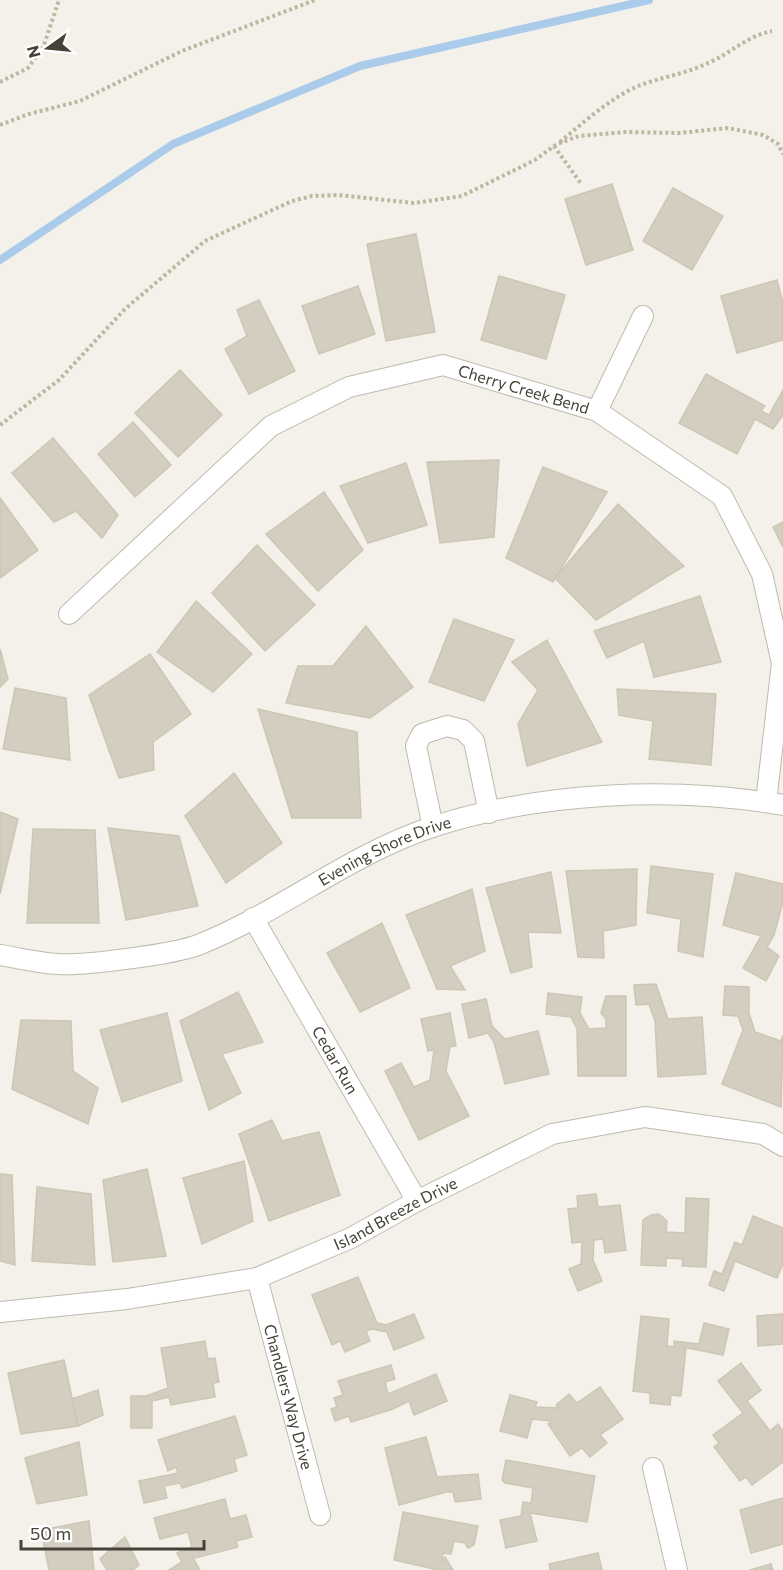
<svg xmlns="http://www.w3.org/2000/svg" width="783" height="1570" font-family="Commissioner,sans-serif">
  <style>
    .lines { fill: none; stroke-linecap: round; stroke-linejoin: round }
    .stream { stroke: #abcbea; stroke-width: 8 }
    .building { fill: #d4cec0; stroke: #cec6b4; stroke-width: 1.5 }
    .minor-casing { stroke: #bebaad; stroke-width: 22 }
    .path { stroke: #beb69f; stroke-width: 4; stroke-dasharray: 3 3; stroke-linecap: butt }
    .minor { stroke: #fff; stroke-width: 20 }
    .labels { text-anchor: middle; stroke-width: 5; stroke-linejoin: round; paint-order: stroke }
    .street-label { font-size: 16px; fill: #464238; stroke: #fff }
  </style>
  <rect width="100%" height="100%" fill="#f3f1e9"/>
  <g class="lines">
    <!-- stream -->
    <polyline class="stream" points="0,260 173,144 360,66 649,0"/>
  </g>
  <!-- building -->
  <g class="building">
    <polygon points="612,184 633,250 586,265 565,199"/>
    <polygon points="673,188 723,216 692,270 643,241"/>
    <polygon points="416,234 435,332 386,341 367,244"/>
    <polygon points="499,276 565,295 546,359 481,340"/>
    <polygon points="777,280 783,303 783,340 737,353 721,296"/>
    <polygon points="358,286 375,334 319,354 302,306"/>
    <polygon points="259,300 295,371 249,394 225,349 247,336 237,310"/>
    <polygon points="180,370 222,415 178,457 135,413"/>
    <polygon points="706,374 765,406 761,411 769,415 783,390 783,415 773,429 755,419 737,454 679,423"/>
    <polygon points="133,422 171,465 135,497 98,454"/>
    <polygon points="53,438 118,515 102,538 76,511 54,522 12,473"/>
    <polygon points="499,460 494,537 440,543 427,462"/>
    <polygon points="406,463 427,525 368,543 340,486"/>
    <polygon points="543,467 607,492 553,582 506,558"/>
    <polygon points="324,492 363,550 318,591 266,534"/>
    <polygon points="0,498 38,550 0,578"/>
    <polygon points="618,504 684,566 596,620 555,578"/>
    <polygon points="783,522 783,547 773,527"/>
    <polygon points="257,545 315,605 265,651 212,593"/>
    <polygon points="700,596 721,662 654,677 644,641 607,658 594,631"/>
    <polygon points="196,601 252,654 213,692 157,652"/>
    <polygon points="454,619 514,640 484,701 429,682"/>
    <polygon points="366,626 413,687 370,718 286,703 298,666 333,666"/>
    <polygon points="547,640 602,742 527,766 518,724 538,690 512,662"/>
    <polygon points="0,649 8,679 0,687"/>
    <polygon points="150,654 191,714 153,742 154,770 119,778 89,695"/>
    <polygon points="15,688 66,698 70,760 3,749"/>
    <polygon points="617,689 716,694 711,765 649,759 653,721 619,715"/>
    <polygon points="258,709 357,732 361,818 292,818"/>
    <polygon points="234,773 282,843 226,883 185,816"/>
    <polygon points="0,812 18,819 0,894"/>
    <polygon points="108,828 179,836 198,906 126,920"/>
    <polygon points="33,829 95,830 99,923 27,923"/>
    <polygon points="651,866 713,874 703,957 678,951 681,919 647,913"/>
    <polygon points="637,869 636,925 603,931 604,958 578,957 566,871"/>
    <polygon points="551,872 561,933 528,932 532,967 511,973 486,888"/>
    <polygon points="736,873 783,884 783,902 774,935 767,947 779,956 766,981 743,968 761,936 723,925"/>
    <polygon points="472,889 485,951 450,966 465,990 437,989 406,915"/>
    <polygon points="382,923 410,988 360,1012 327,953"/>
    <polygon points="656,984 668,1019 702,1017 706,1074 658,1077 655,1021 649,1004 636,1005 634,985"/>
    <polygon points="725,986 749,987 749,1013 755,1032 781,1041 783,1035 781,1107 722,1084 743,1030 738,1016 723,1015"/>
    <polygon points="238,992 263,1042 222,1054 241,1093 209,1110 180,1021"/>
    <polygon points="548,993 582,997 580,1013 589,1029 606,1028 606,1019 601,1013 606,996 626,996 626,1076 578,1076 577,1029 571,1017 546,1014"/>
    <polygon points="486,999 492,1026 505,1039 538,1031 549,1074 505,1084 494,1042 488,1033 469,1038 462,1004"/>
    <polygon points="167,1013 182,1081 122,1102 100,1030"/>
    <polygon points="450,1013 456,1046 450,1047 446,1071 469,1116 419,1140 385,1071 401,1063 414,1087 430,1080 434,1050 428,1051 421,1019"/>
    <polygon points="21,1020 71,1021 73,1071 98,1088 88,1124 12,1089"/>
    <polygon points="272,1120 282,1141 319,1132 340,1195 269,1221 239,1134"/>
    <polygon points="244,1161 253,1221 202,1244 183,1178"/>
    <polygon points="147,1169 166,1256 113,1262 103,1180"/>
    <polygon points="0,1174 12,1175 15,1265 0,1261"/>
    <polygon points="37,1187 91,1194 95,1265 32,1261"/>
    <polygon points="596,1194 598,1207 620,1205 626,1250 605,1253 603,1239 594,1240 593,1260 602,1281 578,1291 569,1269 581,1264 582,1242 572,1243 568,1209 578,1208 577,1196"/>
    <polygon points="686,1198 709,1199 706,1267 682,1266 683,1259 666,1258 666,1266 641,1265 643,1220 651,1215 659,1214 667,1221 666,1232 685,1233"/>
    <polygon points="753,1216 783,1228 783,1264 777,1278 735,1261 724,1291 709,1285 714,1271 722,1274 735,1242 742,1245"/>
    <polygon points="358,1277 377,1323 386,1325 414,1314 424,1338 394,1350 387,1332 372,1329 366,1331 370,1341 345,1352 340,1341 332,1345 312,1295"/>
    <polygon points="783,1314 783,1344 758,1346 757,1316"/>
    <polygon points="641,1316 669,1319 667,1346 674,1347 674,1341 699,1344 704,1323 729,1329 723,1355 683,1347 686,1348 681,1396 671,1395 670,1405 650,1403 650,1393 633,1391"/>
    <polygon points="205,1341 208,1359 215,1358 219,1382 213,1383 215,1397 171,1405 169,1397 152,1401 152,1428 131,1428 131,1396 146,1396 168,1388 161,1348"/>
    <polygon points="64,1360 78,1426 21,1434 8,1373"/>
    <polygon points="741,1363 761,1390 747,1401 770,1431 778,1424 783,1431 783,1462 752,1485 746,1477 740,1481 714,1447 719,1443 713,1435 743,1413 718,1381"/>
    <polygon points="391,1365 395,1379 385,1382 388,1394 436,1374 447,1401 414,1415 409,1401 393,1409 351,1422 349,1416 335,1421 331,1409 337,1407 334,1398 343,1395 338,1381"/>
    <polygon points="600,1387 623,1419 600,1435 607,1443 590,1457 582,1448 570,1456 548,1424 552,1421 532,1419 527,1438 500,1431 510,1395 537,1402 535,1407 559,1408 556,1405 569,1394 577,1403"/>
    <polygon points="98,1390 103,1415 78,1426 72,1399"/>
    <polygon points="235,1416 247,1455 234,1459 237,1471 182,1488 180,1483 164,1486 167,1498 144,1503 139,1481 178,1473 176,1467 168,1471 158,1440"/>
    <polygon points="426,1437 437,1477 478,1474 481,1499 455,1502 453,1492 446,1492 399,1505 385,1448"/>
    <polygon points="79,1442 87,1495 37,1504 25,1458"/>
    <polygon points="506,1460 595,1476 587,1522 530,1513 537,1541 506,1548 500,1520 521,1516 523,1502 531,1503 533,1488 505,1483 502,1480"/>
    <polygon points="783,1498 783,1544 751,1553 740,1510"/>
    <polygon points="225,1499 230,1519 246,1515 252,1537 236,1541 238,1547 195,1558 192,1556 200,1570 169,1570 182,1562 177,1553 192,1547 188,1532 160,1539 154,1518"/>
    <polygon points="403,1512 478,1526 474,1545 468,1548 465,1543 454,1541 451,1554 443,1553 442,1560 445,1557 453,1570 438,1570 394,1560"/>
    <polygon points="89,1521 94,1570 49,1570 41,1530"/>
    <polygon points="125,1537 139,1565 133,1570 107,1570 100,1559"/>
    <polygon points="598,1553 602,1570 550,1570 549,1564"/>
    <polygon points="771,1564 773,1570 750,1570"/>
  </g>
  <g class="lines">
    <defs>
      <g id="minor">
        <polyline points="597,411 643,316"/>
        <path id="s1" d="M69,614L271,426L349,387L443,365L597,411L722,496L762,574L782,663L766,802"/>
        <polyline points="433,827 416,746 422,734 447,726 463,730 474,741 489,813"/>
        <path id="s2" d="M253,918L417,1201"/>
        <path id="s3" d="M0,955C19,958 39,963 58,964C83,966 175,954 198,945C279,913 348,855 432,827C539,792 673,786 783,805"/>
        <path id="s4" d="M257,1278L320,1515"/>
        <path id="s5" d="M0,1312L127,1299L257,1278L351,1238L417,1201L552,1134L645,1117L763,1134L783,1146"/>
        <polyline points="653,1468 677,1570"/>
      </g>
    </defs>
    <!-- minor casing -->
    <use href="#minor" class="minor-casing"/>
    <!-- path -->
    <g class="path">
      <polyline points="0,82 28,68 44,45 59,0"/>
      <polyline points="0,125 29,114 80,101 182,51 315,0"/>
      <path d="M560,142C584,122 609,99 638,86C661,77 686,74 708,63C731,53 747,36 772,31"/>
      <polyline points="554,146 582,185"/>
      <polyline points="0,425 59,380 125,309 205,241 292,201 312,196 338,195 414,203 462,196 535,160 557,144 579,136 625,132 679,133 728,128 763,135 778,144 783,154"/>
    </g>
    <!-- minor -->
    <use href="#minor" class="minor"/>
  </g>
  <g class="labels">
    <!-- street labels -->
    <g class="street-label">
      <text dy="6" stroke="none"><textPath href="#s1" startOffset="544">Cherry Creek Bend</textPath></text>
      <text dy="6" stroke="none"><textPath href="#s3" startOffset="410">Evening Shore Drive</textPath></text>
      <text dy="6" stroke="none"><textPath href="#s2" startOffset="164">Cedar Run</textPath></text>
      <text dy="6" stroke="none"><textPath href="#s5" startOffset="412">Island Breeze Drive</textPath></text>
      <text dy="6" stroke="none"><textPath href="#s4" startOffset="123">Chandlers Way Drive</textPath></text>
    </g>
  </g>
  <!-- north arrow -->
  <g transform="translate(48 48) rotate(255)" stroke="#ffffff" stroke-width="4.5" paint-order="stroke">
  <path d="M0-4.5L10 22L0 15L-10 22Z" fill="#464238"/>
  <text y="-9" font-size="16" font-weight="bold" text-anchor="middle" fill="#464238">N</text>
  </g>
  <!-- scale -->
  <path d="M21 1540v9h183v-9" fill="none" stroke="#464238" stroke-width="3"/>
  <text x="30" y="1540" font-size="18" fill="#464238" stroke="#ffffff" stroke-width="4.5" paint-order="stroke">50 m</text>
</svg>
